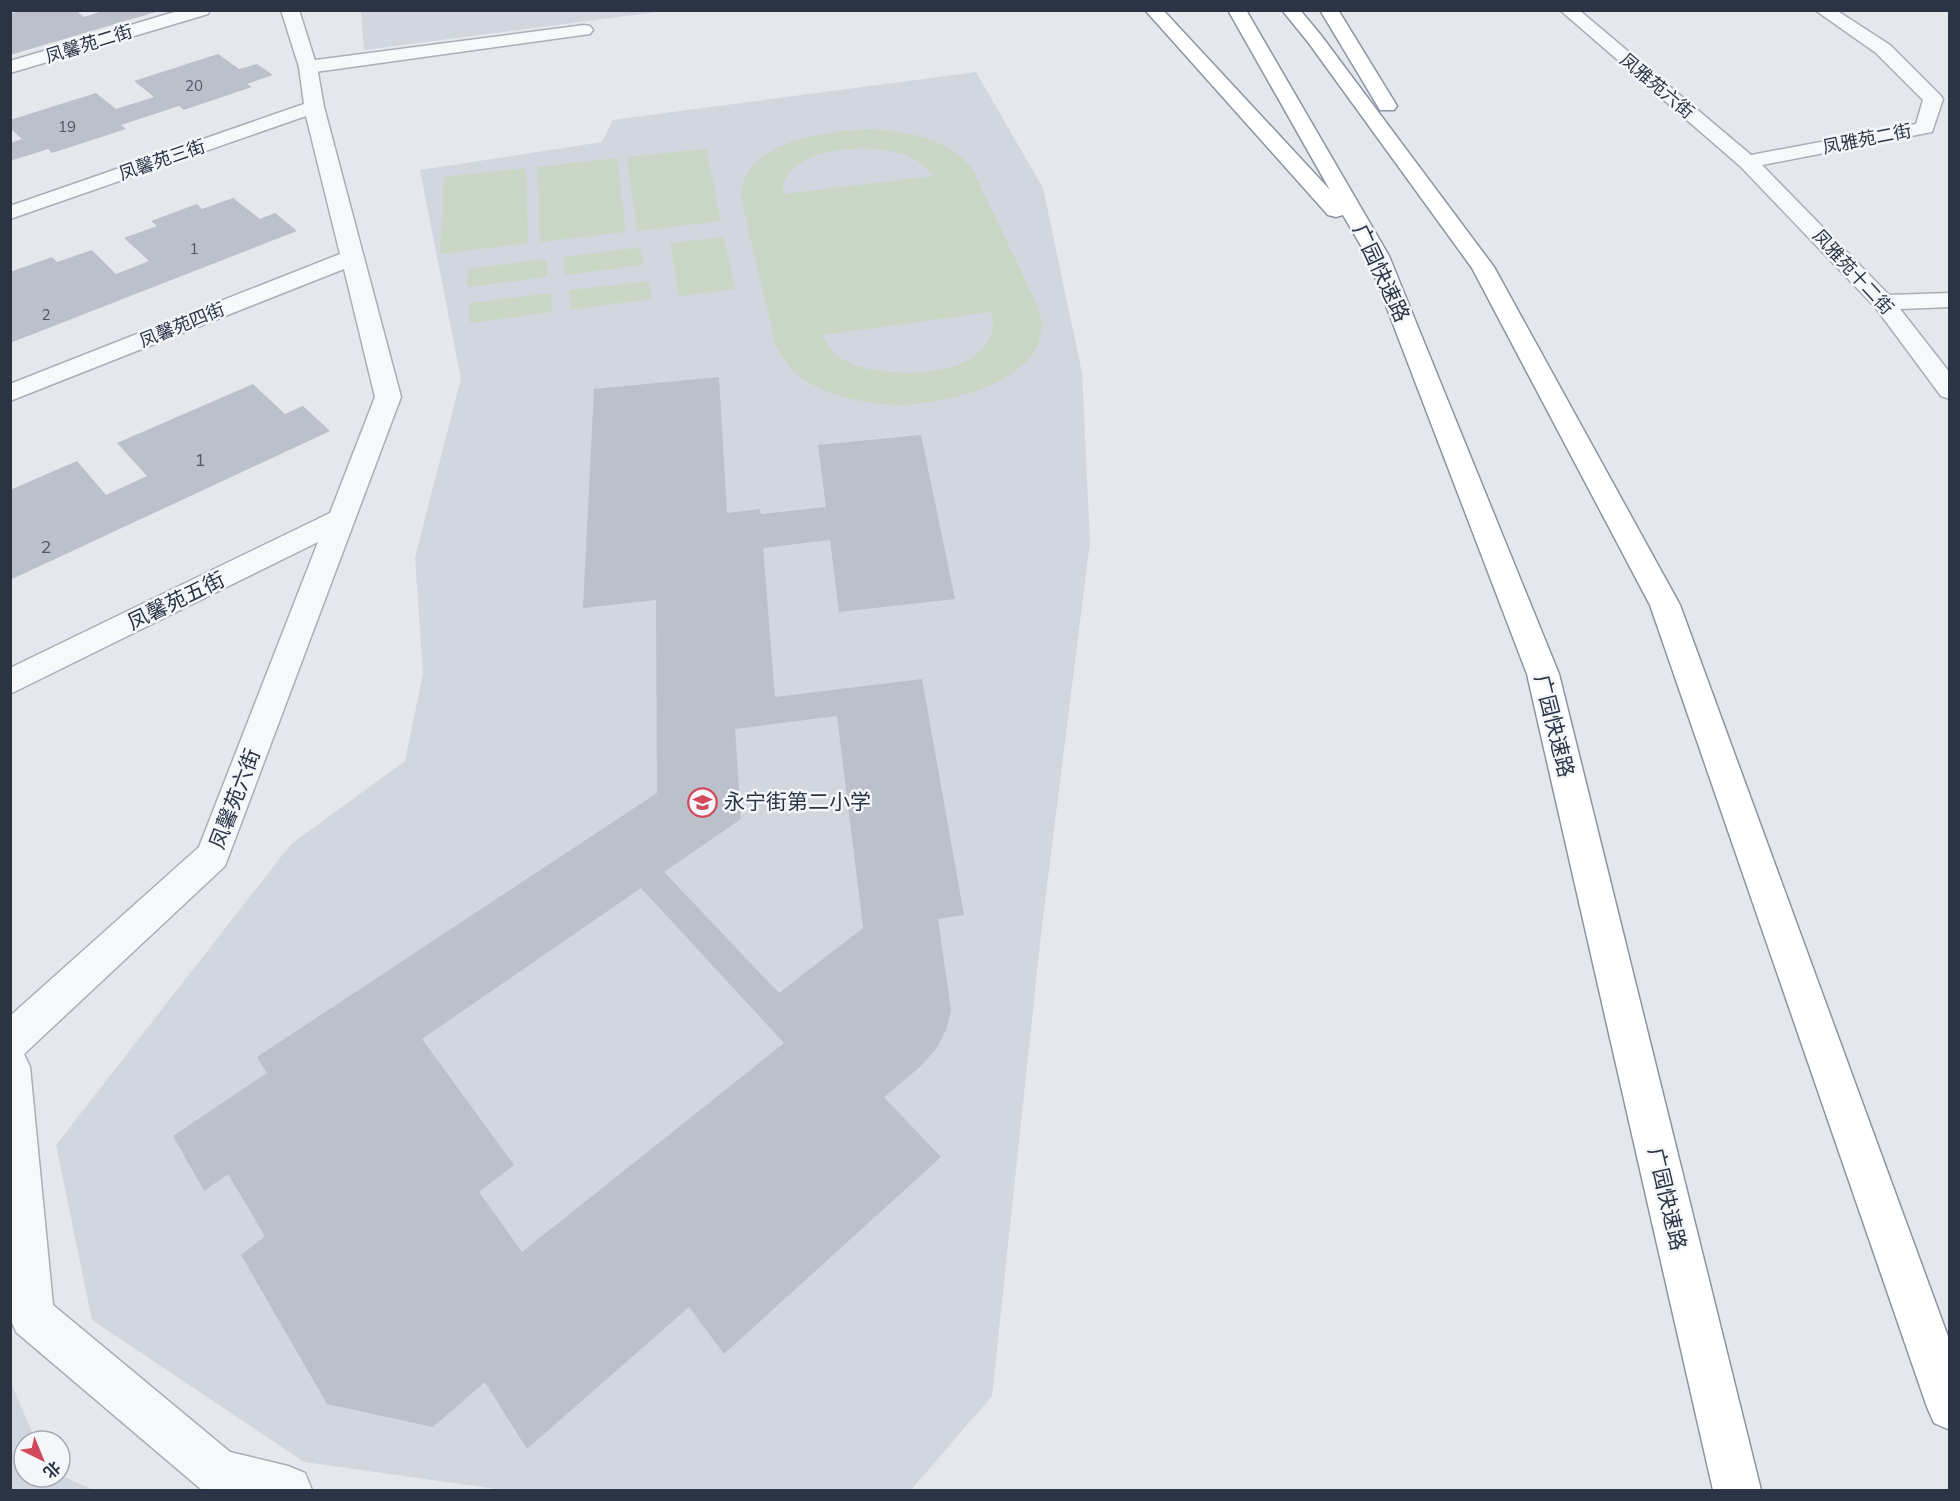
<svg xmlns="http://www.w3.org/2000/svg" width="1960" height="1501" font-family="Mulish,'Noto Sans SC',sans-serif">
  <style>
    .built { fill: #d2d6de }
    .green { fill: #c9d6c5; fill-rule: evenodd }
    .building { fill: #bbc0ca; fill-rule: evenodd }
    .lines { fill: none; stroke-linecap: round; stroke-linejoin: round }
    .lane-casing { stroke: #a9aeb7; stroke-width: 3 }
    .street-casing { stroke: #a9aeb7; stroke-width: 3 }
    .highway-casing { stroke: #8b94a3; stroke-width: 3 }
    .lane { fill: #f7f8fa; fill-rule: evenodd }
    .street { fill: #f7f8fa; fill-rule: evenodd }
    .highway { fill: #fff; fill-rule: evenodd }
    .labels { text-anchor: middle; stroke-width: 5; stroke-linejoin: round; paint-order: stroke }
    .far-number-label { font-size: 15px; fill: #4f5766 }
    .far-street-label { font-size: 18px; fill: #2b3445; stroke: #f4f6f9 }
    .number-label { font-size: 18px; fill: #4f5766 }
    .street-label { font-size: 21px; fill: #2b3445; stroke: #f4f6f9 }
    .poi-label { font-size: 21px; fill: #2b3445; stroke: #f4f6f9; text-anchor: start }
  </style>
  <rect width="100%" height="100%" fill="#e4e7ec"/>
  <!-- built -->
  <g class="built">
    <polygon points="361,11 361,10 664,11 364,50"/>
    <polygon points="976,72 1043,188 1082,373 1090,542 1041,934 992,1396 911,1490 504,1490 304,1462 92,1320 56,1145 291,844 405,761 423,674 415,557 461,379 420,170 602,142 613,120"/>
    <polygon points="10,1381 36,1441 24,1441 24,1477 60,1475 93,1490 11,1490"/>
  </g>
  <!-- green -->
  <g class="green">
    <path d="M869,129C908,132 948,137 973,170L1038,307C1039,313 1042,320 1042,325C1041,384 943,405 898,405C867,404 829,397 802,378C789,370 782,357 775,343L741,198C742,140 825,132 869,129ZM865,148C890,150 918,153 933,176L783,194C781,155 837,149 865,148ZM992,312C1005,381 882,383 842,359C832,353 827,345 822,335Z"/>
    <polygon points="706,149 721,221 637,231 627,157"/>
    <polygon points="617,158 626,232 540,242 537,167"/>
    <polygon points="526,168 528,243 440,254 444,177"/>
    <polygon points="724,237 735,289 679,296 670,243"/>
    <polygon points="641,247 643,265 565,275 564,257"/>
    <polygon points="546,259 547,277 467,287 468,269"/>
    <polygon points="649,281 651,299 571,310 569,290"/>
    <polygon points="551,293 552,312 470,323 470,303"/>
  </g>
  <!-- building -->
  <g class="building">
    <polygon points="23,10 75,10 84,17 106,10 159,11 10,55 10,14"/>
    <polygon points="218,54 239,69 257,64 273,75 247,84 252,87 184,110 179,106 121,125 126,129 52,153 48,149 10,161 10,143 22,139 10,128 10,120 96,93 116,109 154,97 134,81"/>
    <polygon points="233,198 260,219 275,213 297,231 10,343 10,272 52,257 57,262 92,250 116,274 149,261 124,238 157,226 151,221 197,204 202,209"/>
    <path d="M719,377L727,513L760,509L761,514L826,507L818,445L921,435L955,599L839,612L830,540L763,548L775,697L922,679L964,915L938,919L951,1010L946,1030L936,1049L921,1066L884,1097L941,1157L724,1354L689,1307L527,1449L485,1382L433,1427L327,1404L241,1255L265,1236L228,1174L204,1191L173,1136L267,1073L257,1057L657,793L656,600L583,608L594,389ZM837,716L863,928L779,993L664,872L741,819L735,729ZM641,888L784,1043L522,1252L479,1192L514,1165L422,1039Z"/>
    <polygon points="253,384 285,414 303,406 330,431 10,580 10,490 77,461 106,495 147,476 117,443"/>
  </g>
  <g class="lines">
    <defs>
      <g id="lane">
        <polygon points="181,10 210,10 208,14 10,73 10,61"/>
        <polygon points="281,10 299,10 317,67 324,107 401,397 225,866 24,1054 30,1067 53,1305 230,1452 288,1466 305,1473 312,1490 202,1490 16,1332 10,1318 10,1016 199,847 318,542 10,694 10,668 330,513 375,397 344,269 10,401 10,384 340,254 306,116 10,219 10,206 304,104 299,67"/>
        <polygon points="1560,10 1579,10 1751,155 1916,124 1923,100 1876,53 1815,10 1836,10 1890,45 1940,95 1943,99 1932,132 1762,165 1889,295 1950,293 1950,307 1900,309 1950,373 1950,399 1941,396 1875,307 1740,166"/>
      </g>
      <polygon id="street" points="584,25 590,26 593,30 590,34 308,73 301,71 299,67 301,63 308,61"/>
      <g id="highway">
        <polygon points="1145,10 1163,10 1330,190 1228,10 1246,10 1389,256 1559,674 1761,1490 1713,1490 1527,674 1367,256 1343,215 1336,217 1328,215"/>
        <polygon points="1282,10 1300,10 1320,34 1494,267 1680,605 1950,1342 1950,1430 1934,1423 1927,1407 1650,605 1472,268 1308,42"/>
        <polygon points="1320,10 1338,10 1340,13 1397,106 1394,110 1380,110"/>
      </g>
    </defs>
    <!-- lane casing -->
    <use href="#lane" class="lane-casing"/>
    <!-- street casing -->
    <use href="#street" class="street-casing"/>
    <!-- highway casing -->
    <use href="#highway" class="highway-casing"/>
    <!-- lane -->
    <use href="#lane" class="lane"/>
    <!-- street -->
    <use href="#street" class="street"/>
    <!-- highway -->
    <use href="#highway" class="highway"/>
  </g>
  <!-- icons -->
  <defs>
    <symbol id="school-ring" viewBox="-11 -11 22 22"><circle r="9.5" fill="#f4f6f9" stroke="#d1495b" stroke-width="1.5"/><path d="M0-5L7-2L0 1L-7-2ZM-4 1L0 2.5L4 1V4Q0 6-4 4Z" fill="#d1495b"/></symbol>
  </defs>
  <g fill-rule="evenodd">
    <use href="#school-ring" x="686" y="786" width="33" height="33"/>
  </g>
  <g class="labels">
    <!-- far-number labels -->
    <g class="far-number-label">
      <text x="194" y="91">20</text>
      <text x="67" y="132">19</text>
      <text x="194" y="254">1</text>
      <text x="46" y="320">2</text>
    </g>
    <!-- far-street labels -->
    <g class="far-street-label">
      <text transform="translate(89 44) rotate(-17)" y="6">凤馨苑二街</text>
      <text transform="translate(1657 86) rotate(40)" y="6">凤雅苑六街</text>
      <text transform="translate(1867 139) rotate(-11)" y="6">凤雅苑二街</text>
      <text transform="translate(162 160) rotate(-19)" y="6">凤馨苑三街</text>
      <text transform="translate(1853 272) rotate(47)" y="6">凤雅苑十二街</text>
      <text transform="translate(182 325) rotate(-22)" y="6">凤馨苑四街</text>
    </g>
    <!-- number labels -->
    <g class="number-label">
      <text x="200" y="466">1</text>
      <text x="46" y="553">2</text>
    </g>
    <!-- street labels -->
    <g class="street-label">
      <text transform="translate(1381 273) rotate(65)" y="7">广园快速路</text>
      <text transform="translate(176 601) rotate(-26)" y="7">凤馨苑五街</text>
      <text transform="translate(1554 726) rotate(76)" y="7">广园快速路</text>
      <text transform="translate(235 799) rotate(-69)" y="7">凤馨苑六街</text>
      <text transform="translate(1667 1199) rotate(77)" y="7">广园快速路</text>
    </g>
    <!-- poi labels -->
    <g class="poi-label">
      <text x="724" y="809">永宁街第二小学</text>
    </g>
  </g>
  <!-- border -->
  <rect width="1960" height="1501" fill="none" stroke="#2b3445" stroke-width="24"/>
  <!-- north arrow -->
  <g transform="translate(42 1459) rotate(137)"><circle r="28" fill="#f4f6f9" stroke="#a4a8b1" stroke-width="1.5"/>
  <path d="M0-4.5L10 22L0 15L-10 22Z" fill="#d1495b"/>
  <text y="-9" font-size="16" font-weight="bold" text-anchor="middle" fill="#2b3445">北</text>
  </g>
</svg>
